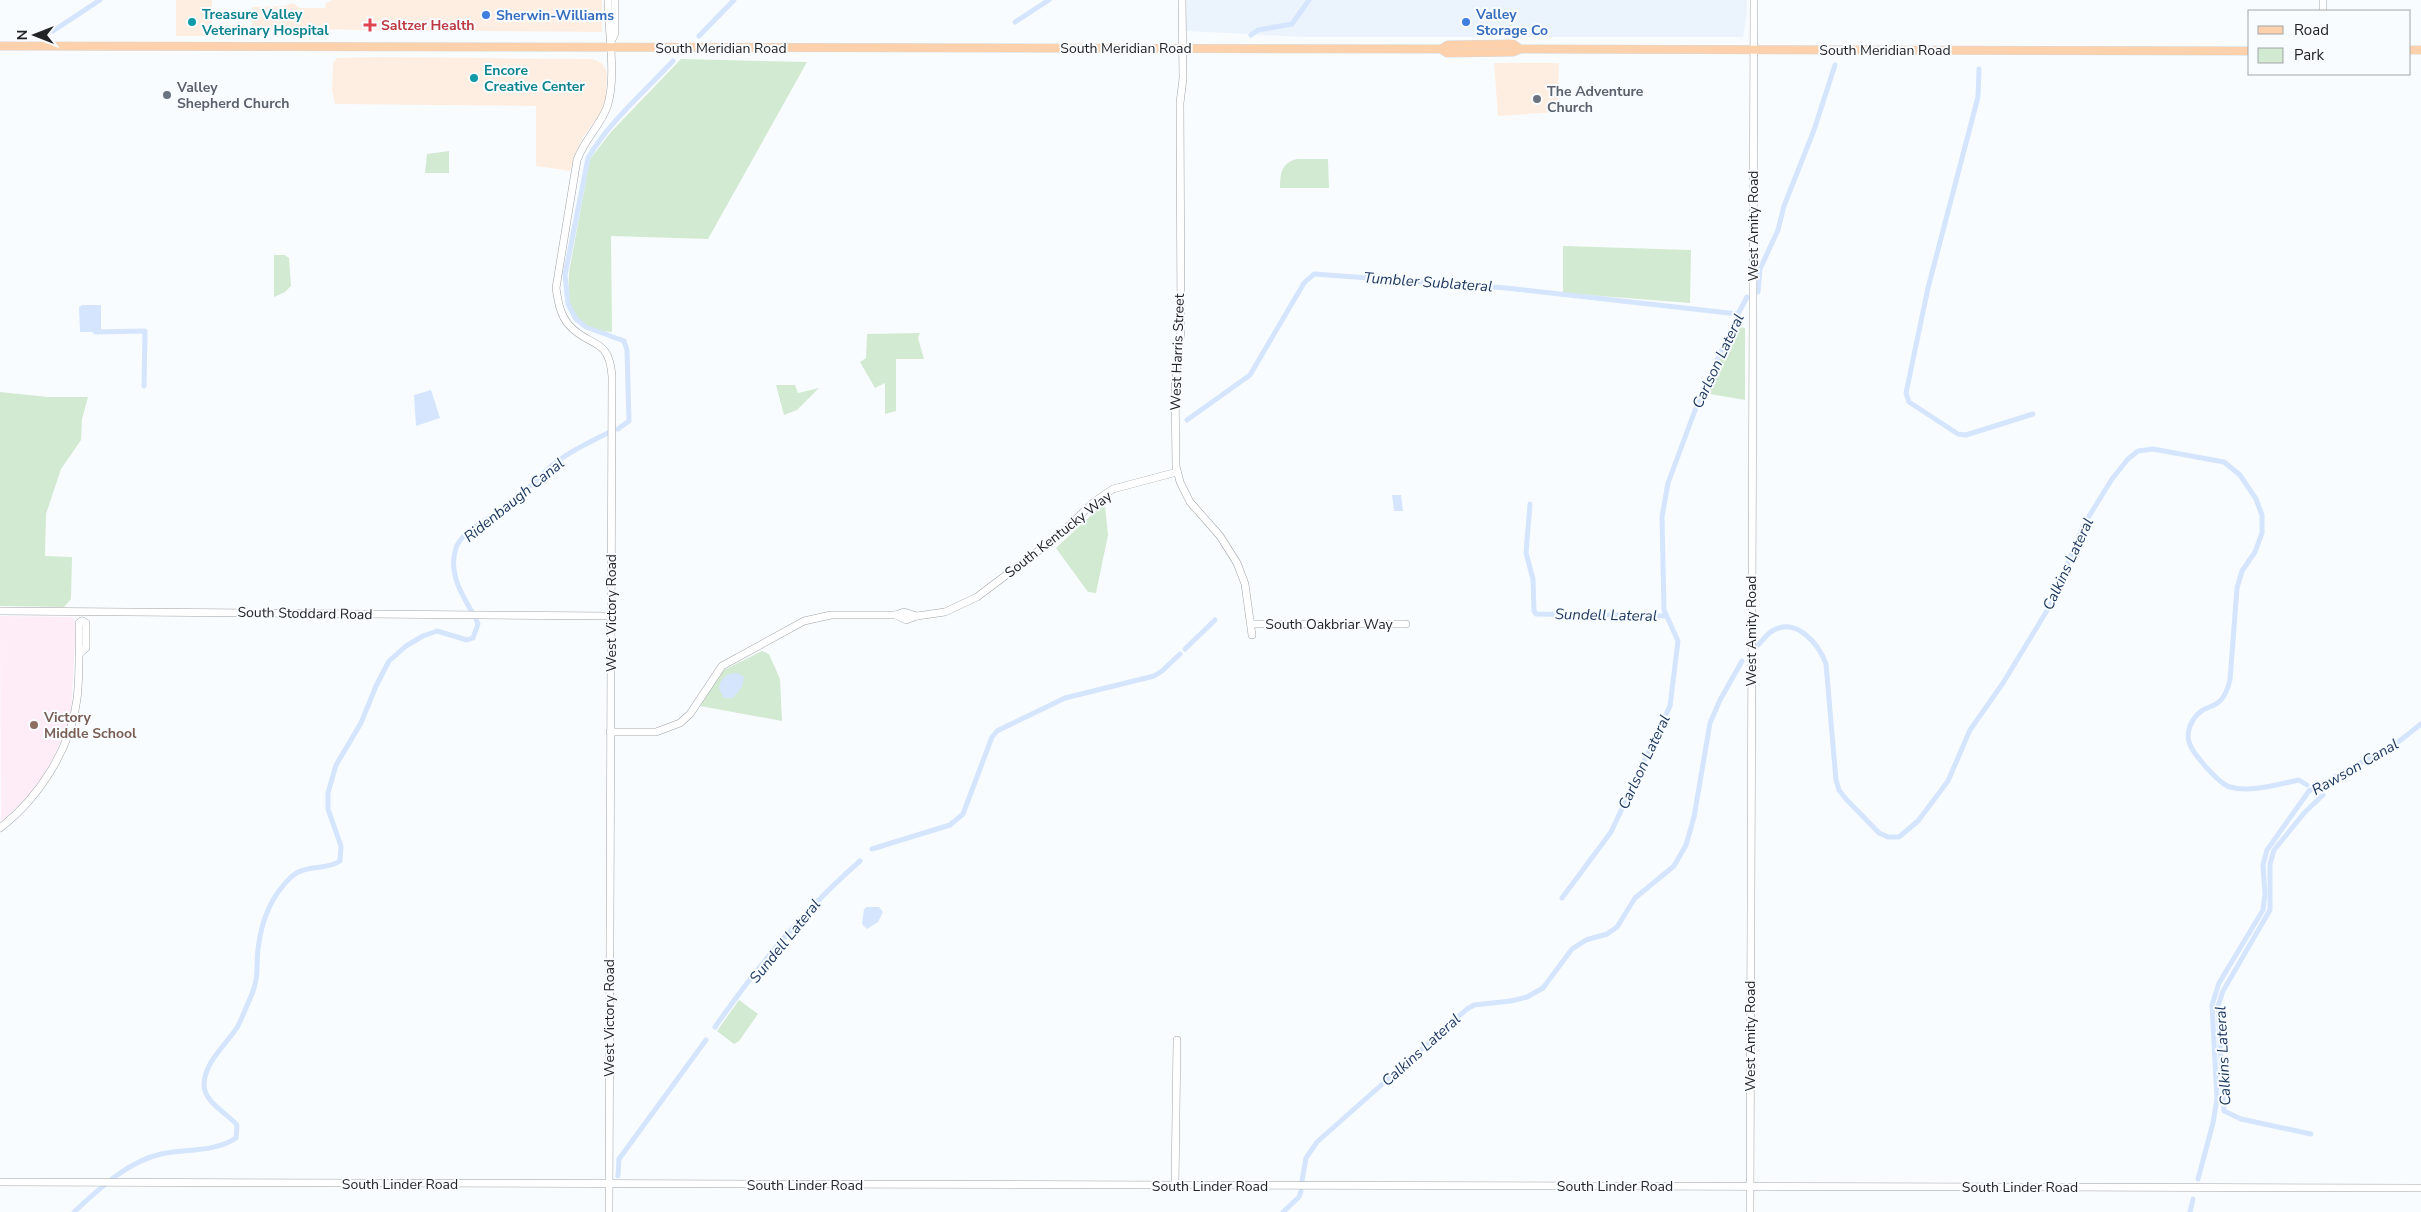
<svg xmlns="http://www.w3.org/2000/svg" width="2421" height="1212" font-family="'Nunito Sans',sans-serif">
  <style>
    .commercial { fill: #feeee2 }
    .built { fill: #ebf3fd }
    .education { fill: #feecf6 }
    .green { fill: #d1ead1 }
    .water { fill: #d4e5fd }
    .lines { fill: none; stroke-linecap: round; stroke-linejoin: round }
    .canal { stroke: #d4e5fd; stroke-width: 5 }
    .secondary-casing { stroke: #a0a3a7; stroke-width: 8 }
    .primary-casing { stroke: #d7d7d8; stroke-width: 9 }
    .secondary { stroke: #fff; stroke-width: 7 }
    .primary { stroke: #fdd1ac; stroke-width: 8 }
    .shop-dot { fill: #3f7fe0; stroke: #f9fcff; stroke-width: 2 }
    .culture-dot { fill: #0f9aa8; stroke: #f9fcff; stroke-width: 2 }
    .health-dot { fill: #e0444e; stroke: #f9fcff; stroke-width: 2 }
    .worship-dot { fill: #6b7280; stroke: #f9fcff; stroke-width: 2 }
    .education-dot { fill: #8d6e63; stroke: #f9fcff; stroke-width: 2 }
    .labels { text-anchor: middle; stroke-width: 4; stroke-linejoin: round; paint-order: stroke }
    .culture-label { font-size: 14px; font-weight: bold; fill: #0d838f; stroke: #f9fcff; text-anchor: start }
    .shop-label { font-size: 14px; font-weight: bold; fill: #366cbe; stroke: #f9fcff; text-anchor: start }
    .health-label { font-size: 14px; font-weight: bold; fill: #be3a42; stroke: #f9fcff; text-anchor: start }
    .street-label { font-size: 14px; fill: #222325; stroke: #f9fcff }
    .worship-label { font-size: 14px; font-weight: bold; fill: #5b616d; stroke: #f9fcff; text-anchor: start }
    .education-label { font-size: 14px; font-weight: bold; fill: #785e54; stroke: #f9fcff; text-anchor: start }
    .water-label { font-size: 15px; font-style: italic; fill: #1a365d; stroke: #f9fcff }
  </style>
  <rect width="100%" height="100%" fill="#f9fcff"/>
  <!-- commercial -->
  <g class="commercial">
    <rect x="176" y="0" width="36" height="36"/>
    <polygon points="332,0 602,0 602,32 252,29 252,7 285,6 293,3 300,8 325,8 326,3"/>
    <polygon points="376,57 593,59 603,64 607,73 606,96 601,113 583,137 575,154 570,171 536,166 536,106 335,104 332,90 333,63 337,58"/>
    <polygon points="1494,63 1559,63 1558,112 1498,116"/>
  </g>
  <!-- built -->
  <polygon class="built" points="1186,0 1747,0 1747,13 1743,37 1304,37 1186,31"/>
  <!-- education -->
  <polygon class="education" points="0,616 72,617 76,622 71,712 65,731 54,756 40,781 23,801 1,822"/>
  <!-- green -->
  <g class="green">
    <polygon points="681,59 807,62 708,239 611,236 612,332 591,330 579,320 568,300 569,272 590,159 611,132"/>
    <polygon points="449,151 449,173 425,173 427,154"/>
    <path d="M1297,159H1328L1329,188H1280C1280,174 1281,163 1297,159Z"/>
    <polygon points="1563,246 1691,250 1690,303 1563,293"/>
    <polygon points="274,255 285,255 289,258 291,286 285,292 274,297"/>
    <polygon points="1737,326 1745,328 1745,400 1703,393"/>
    <polygon points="920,333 918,338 924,359 896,359 896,411 885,414 885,383 875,388 860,362 866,358 867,334"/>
    <polygon points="776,385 795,385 798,393 819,388 797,410 784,415"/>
    <polygon points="0,392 48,397 88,397 82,419 81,440 61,469 46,514 45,556 72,557 71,599 64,607 0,606"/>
    <polygon points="1105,506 1108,535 1096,593 1088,592 1056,548 1099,508"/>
    <polygon points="762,651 769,654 780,679 782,721 700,706 722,671"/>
    <polygon points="739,1000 758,1014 739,1041 734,1044 717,1031"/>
  </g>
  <!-- water -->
  <g class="water">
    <polygon points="82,305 101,305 101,332 80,332 79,307"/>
    <polygon points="431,390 440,418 416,426 414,395"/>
    <polygon points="1392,495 1401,495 1403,511 1394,511"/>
    <path d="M737,673L744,677L742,687L733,698H724L719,689C720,678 727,673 737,673Z"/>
    <polygon points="867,907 879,907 883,912 878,922 867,929 862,924 864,909"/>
  </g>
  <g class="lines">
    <!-- canal -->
    <g class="canal">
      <polyline points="1015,22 1049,0"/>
      <polyline points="53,31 100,0"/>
      <polyline points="1251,35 1258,30 1292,24 1309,0"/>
      <polyline points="699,36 734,0"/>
      <polyline points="1979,69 1978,97 1928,288 1906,393 1909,402 1958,434 1966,435 2033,414"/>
      <polyline points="1758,292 1760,269 1778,230 1784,206 1814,130 1835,65"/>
      <polyline points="95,332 145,331 144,386"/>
      <polyline points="1187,420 1250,375 1304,283 1314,274 1506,288 1738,314"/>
      <path d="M618,429L629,421L627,350L624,341L586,327L576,319L568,304L565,275L588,158C610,121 644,92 673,61"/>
      <polyline points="1530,504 1526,553 1533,579 1534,611 1536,614 1666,616"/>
      <path d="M1758,645C1762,641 1767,634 1772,631C1797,616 1819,645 1826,664L1836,780L1839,790L1846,799L1879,833L1888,837H1899L1918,821L1948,781L1970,730L2003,683L2051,604L2083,526L2112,479L2128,459L2138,451L2153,449L2224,462L2240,475L2256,499L2262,515V533L2255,552L2242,571L2237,588L2230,680C2221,716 2206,699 2193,720C2189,726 2187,735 2189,742C2192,753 2219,784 2230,787C2251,793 2278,784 2299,780L2307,785"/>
      <polyline points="1185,649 1215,620"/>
      <polyline points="872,849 950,825 963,814 992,737 997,731 1065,698 1154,676 1162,671 1180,654"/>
      <polyline points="1562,898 1611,832 1670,706 1678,641 1664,610 1662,517 1668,483 1697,405 1738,314 1747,297"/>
      <path d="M715,1027C757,967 805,909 860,861"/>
      <polyline points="2311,1134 2241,1119 2224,1111 2218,1006 2223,991 2270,910 2270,864 2274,850 2305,812 2323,795"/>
      <polyline points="618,1176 619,1159 706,1040"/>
      <polyline points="2198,1179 2213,1123 2217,1099 2212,1005 2219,983 2263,910 2265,894 2263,865 2267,850 2309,791 2397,743 2421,724"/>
      <polyline points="1302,1181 1306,1158 1317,1142 1467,1009 1474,1005 1511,1001 1527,997 1543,988 1572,949 1586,940 1607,934 1617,927 1635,898 1674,866 1686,845 1694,817 1710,723 1720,700 1742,661"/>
      <path d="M74,1212C98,1190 128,1161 161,1154C185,1149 216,1152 236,1138L237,1125C227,1113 204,1102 204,1085C204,1062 227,1044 238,1026C243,1016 247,1005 252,994C259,976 256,967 258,949C261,923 271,896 291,877C305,864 325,871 340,861L341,846L328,809V793L336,765L361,723L376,686L389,661L406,646L423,636L437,631L467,640L473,638L478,624L476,619C464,597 447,575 456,548C462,529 497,516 512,503C527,491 539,476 554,464C570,451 590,442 608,433"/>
      <polyline points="1283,1212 1299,1197 1301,1191"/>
      <polyline points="2190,1212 2193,1199"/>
    </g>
    <defs>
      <g id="secondary">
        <path d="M608,0C608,30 617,79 607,107C600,126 584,140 577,160L556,288C558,301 560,315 569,325C589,348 609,336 612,376L609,1212"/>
        <polyline points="1182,0 1183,78 1180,103 1181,330 1175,387 1176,466 1180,482 1190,502 1220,536 1237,563 1245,584 1252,635"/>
        <polyline points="2323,0 2323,11"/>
        <polyline points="611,42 615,33 615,0"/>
        <polyline points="0,611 611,616"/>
        <polyline points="896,615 906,620 917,616 945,612 977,597 1058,536 1094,502 1113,489 1177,472"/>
        <polyline points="1251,624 1406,624"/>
        <polyline points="80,653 86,648 86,623 82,621"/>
        <polyline points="610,732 656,732 680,723 690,714 722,666 804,621 831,615 896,615 904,612 917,616"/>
        <path d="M0,828C39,798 71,748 77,699C80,673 79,648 79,623L82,621"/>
        <polyline points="0,1182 2421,1188"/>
        <polyline points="1175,1185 1177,1040"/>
        <polyline points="1750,1212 1754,0"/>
      </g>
      <g id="primary">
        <polyline points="0,46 1441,49 1448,45 1513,44 1520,49"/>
        <polyline points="1441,49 1447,53 1513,52 1520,49 2250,51"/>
        <polyline points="2410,50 2421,50"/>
      </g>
    </defs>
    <!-- secondary casing -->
    <use href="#secondary" class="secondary-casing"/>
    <!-- primary casing -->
    <use href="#primary" class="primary-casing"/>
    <!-- secondary -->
    <use href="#secondary" class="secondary"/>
    <!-- primary -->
    <use href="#primary" class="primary"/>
  </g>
  <!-- markers -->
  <g class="shop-dot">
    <circle cx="486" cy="15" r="5"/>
    <circle cx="1466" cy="22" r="5"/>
  </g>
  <g class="culture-dot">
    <circle cx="192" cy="22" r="5"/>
    <circle cx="474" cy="78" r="5"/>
  </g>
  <path class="health-dot" d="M367.5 17.5h5v5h5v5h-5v5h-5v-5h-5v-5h5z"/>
  <g class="worship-dot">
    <circle cx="167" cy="95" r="5"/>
    <circle cx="1537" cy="99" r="5"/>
  </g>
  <circle class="education-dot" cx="34" cy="725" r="5"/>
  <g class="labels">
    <!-- culture labels -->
    <g class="culture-label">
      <text x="202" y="19">Treasure Valley<tspan x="202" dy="16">Veterinary Hospital</tspan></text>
      <text x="484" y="75">Encore<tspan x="484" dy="16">Creative Center</tspan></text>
    </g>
    <!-- shop labels -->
    <g class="shop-label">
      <text x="1476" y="19">Valley<tspan x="1476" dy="16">Storage Co</tspan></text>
      <text x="496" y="20">Sherwin-Williams</text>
    </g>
    <!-- health labels -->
    <g class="health-label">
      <text x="381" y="30">Saltzer Health</text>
    </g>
    <!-- street labels -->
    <g class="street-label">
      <text x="721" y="53">South Meridian Road</text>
      <text x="1126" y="53">South Meridian Road</text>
      <text x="1885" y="55">South Meridian Road</text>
      <text transform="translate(1753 226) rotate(-90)" y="5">West Amity Road</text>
      <text transform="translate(1177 352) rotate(-88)" y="5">West Harris Street</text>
      <text transform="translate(1058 534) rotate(-38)" y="5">South Kentucky Way</text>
      <text transform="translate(305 613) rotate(1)" y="5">South Stoddard Road</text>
      <text transform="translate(611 613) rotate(-90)" y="5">West Victory Road</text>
      <text x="1329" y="629">South Oakbriar Way</text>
      <text transform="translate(1751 631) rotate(-90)" y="5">West Amity Road</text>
      <text transform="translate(609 1018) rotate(-90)" y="5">West Victory Road</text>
      <text transform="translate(1750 1036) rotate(-90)" y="5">West Amity Road</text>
      <text x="400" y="1189">South Linder Road</text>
      <text x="805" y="1190">South Linder Road</text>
      <text x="1210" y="1191">South Linder Road</text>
      <text x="1615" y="1191">South Linder Road</text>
      <text x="2020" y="1192">South Linder Road</text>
    </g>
    <!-- worship labels -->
    <g class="worship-label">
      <text x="177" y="92">Valley<tspan x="177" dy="16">Shepherd Church</tspan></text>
      <text x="1547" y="96">The Adventure<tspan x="1547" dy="16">Church</tspan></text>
    </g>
    <!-- education labels -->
    <g class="education-label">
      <text x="44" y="722">Victory<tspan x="44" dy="16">Middle School</tspan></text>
    </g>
    <!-- water labels -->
    <g class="water-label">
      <text transform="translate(1428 282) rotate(4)" y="5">Tumbler Sublateral</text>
      <text transform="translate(1718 361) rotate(-65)" y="5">Carlson Lateral</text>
      <text transform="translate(514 500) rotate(-39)" y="5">Ridenbaugh Canal</text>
      <text transform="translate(2068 564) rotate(-65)" y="5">Calkins Lateral</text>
      <text transform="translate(1606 615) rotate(1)" y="5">Sundell Lateral</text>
      <text transform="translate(1644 762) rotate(-65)" y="5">Carlson Lateral</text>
      <text transform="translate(2355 767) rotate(-30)" y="5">Rawson Canal</text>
      <text transform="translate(785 941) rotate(-51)" y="5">Sundell Lateral</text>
      <text transform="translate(1421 1050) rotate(-42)" y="5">Calkins Lateral</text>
      <text transform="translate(2223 1056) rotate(-93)" y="5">Calkins Lateral</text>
    </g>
  </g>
  <!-- legend -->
  <rect x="2248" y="10" width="162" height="65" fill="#f9fcff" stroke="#a3a5a8"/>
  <rect x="2258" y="26" width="25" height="8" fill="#fdd1ac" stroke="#a3a5a8"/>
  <text x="2294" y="35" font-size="15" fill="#222325">Road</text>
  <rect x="2258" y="48" width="25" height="15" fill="#d1ead1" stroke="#a3a5a8"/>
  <text x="2294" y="60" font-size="15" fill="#222325">Park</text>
  <!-- north arrow -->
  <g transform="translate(35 35) rotate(270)" stroke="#f9fcff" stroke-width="4" paint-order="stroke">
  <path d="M0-4L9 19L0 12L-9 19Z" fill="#222325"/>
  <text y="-8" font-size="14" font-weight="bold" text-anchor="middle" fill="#222325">N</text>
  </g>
</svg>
